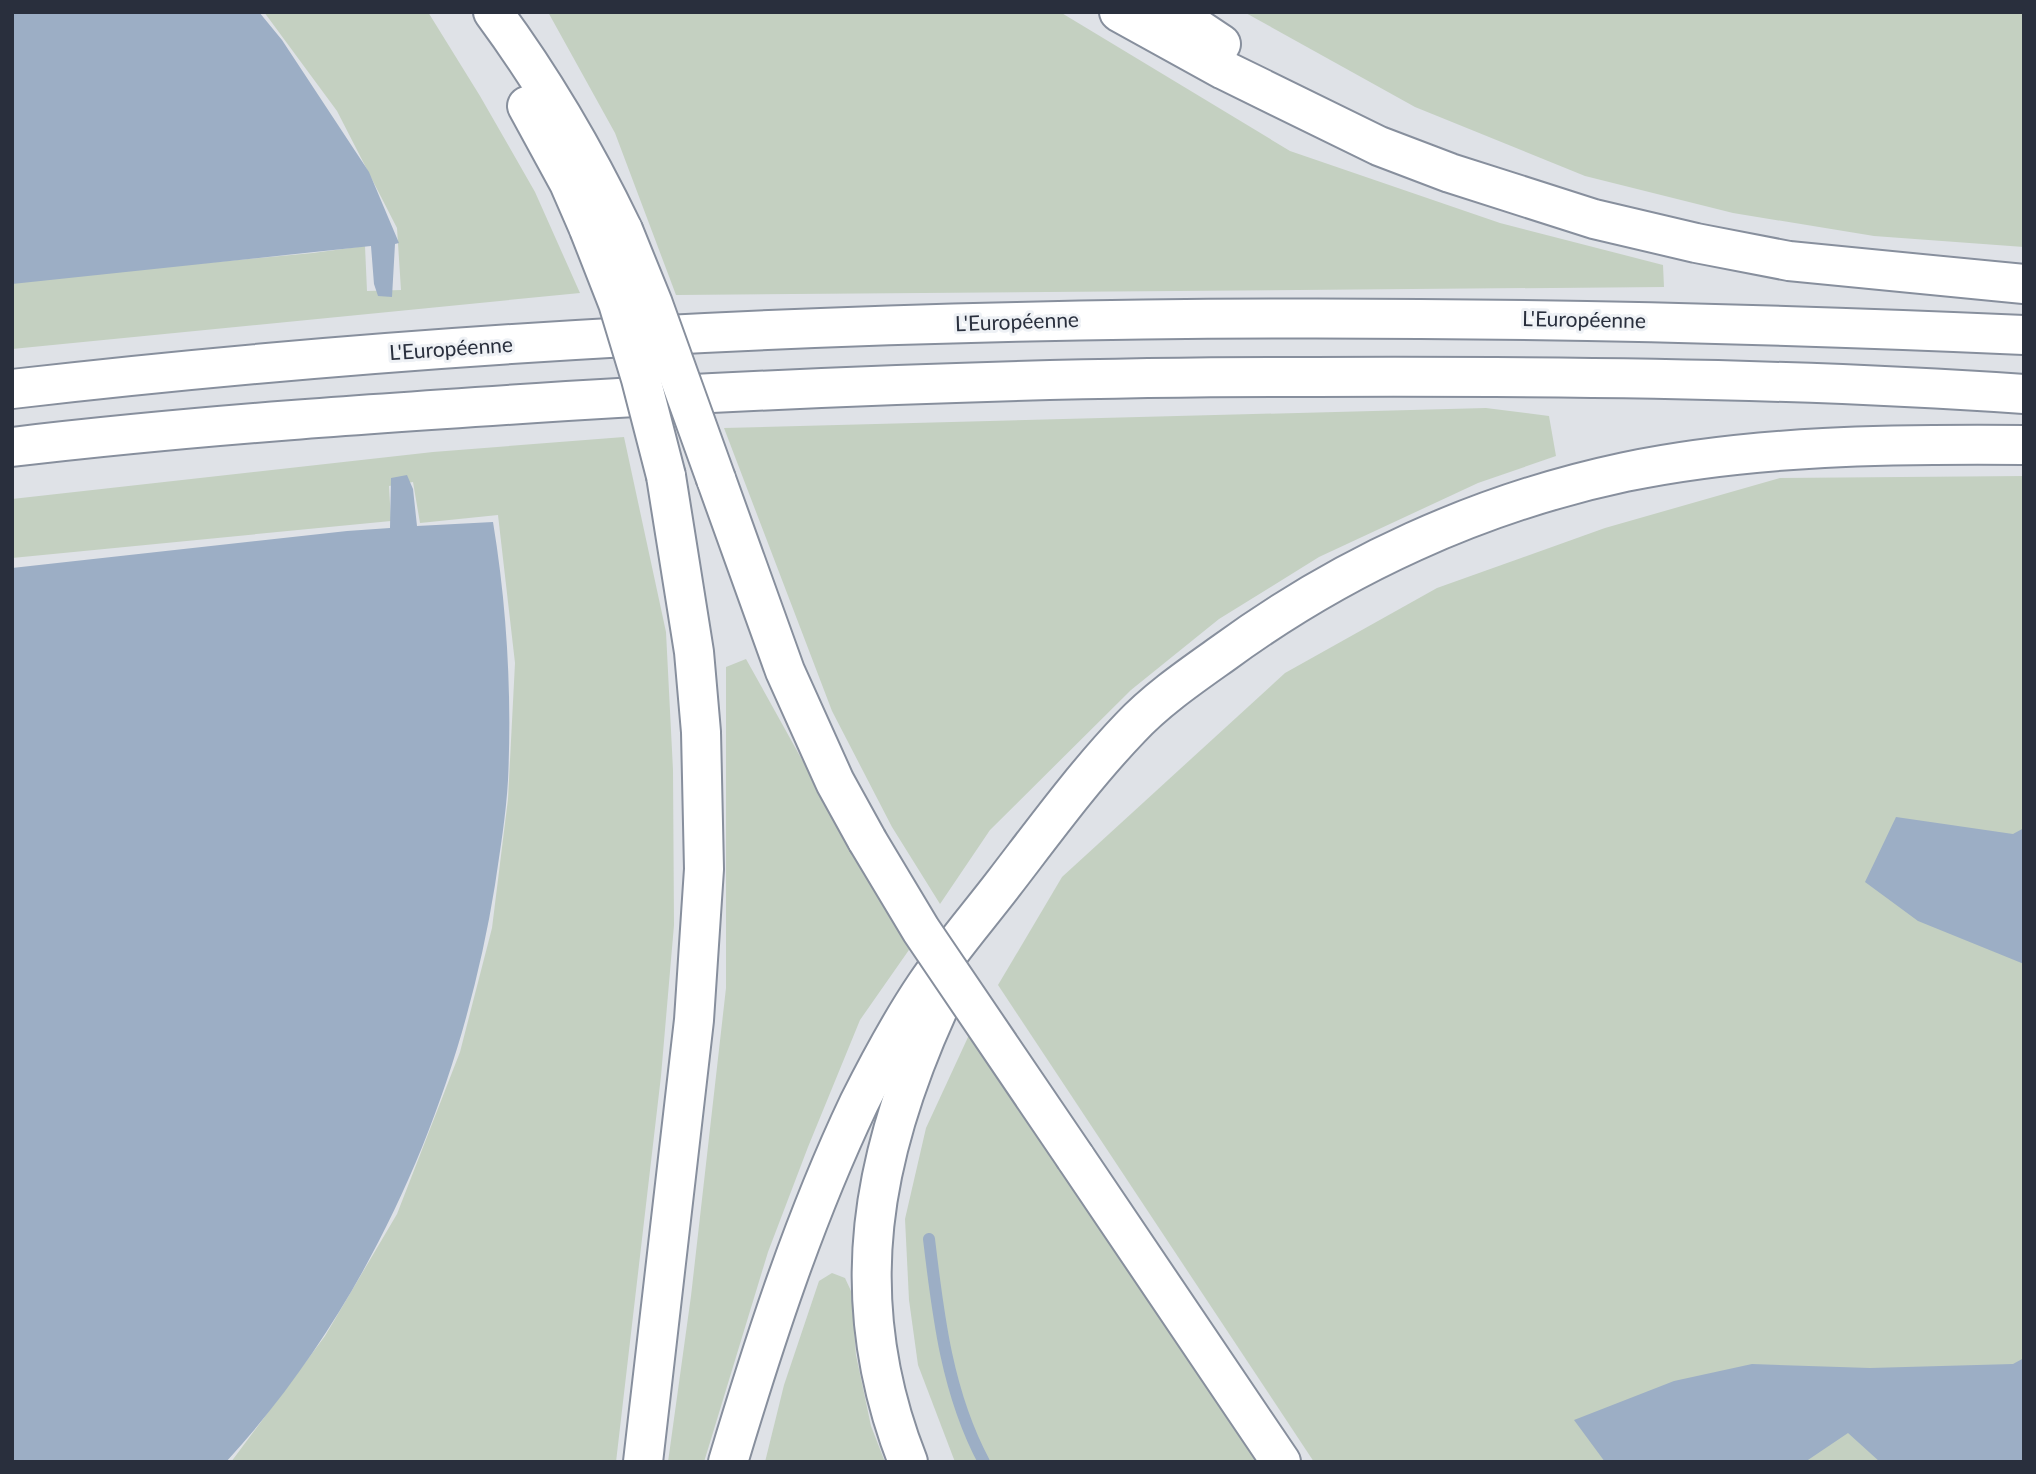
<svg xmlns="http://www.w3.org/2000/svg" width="2036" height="1474" font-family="Lato,sans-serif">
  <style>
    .green { fill: #c4d0c1 }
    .water { fill: #9caec5 }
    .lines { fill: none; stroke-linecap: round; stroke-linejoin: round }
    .stream { stroke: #9caec5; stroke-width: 12 }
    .motorway-casing { stroke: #878f9d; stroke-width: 42 }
    .motorway { stroke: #fff; stroke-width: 38 }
    .motorway-bridge-casing { stroke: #878f9d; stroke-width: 42; stroke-linecap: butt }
    .motorway-bridge { stroke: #fff; stroke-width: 38 }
    .labels { text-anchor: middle; stroke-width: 6; stroke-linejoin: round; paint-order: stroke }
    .street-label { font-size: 21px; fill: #292f3d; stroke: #eef1f5 }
  </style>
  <rect width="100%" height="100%" fill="#dfe2e7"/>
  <!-- green -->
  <g class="green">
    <polygon points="264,12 428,12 480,96 535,192 580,293 12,349 12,281 313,253 365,246 367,291 401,290 397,228 337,111"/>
    <polygon points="548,12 1060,12 1290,151 1500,223 1663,265 1664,287 676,295 615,133"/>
    <polygon points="1244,12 2024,12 2024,247 1874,236 1733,213 1585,176 1415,107"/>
    <polygon points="1486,408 1549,416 1556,456 1478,483 1319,557 1219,619 1131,690 990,830 940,904 892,827 832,711 724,428"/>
    <polygon points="624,437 666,632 673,770 674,925 661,1076 616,1462 231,1462 325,1336 397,1214 460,1052 492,928 508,799 515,663 498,515 420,523 413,482 389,486 391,521 12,558 12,499 433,452"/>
    <polygon points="2024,476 2024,1462 1314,1462 998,985 1062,877 1285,673 1437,588 1605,528 1780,478"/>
    <polygon points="746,659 875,891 911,947 860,1020 808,1147 768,1252 704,1462 668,1462 691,1296 726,988 726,667"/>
    <polygon points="969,1035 1257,1462 955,1462 918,1365 909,1300 905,1219 926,1128"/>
    <polygon points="832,1273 845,1278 851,1291 856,1355 871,1426 885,1462 765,1462 784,1385 819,1281"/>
  </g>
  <!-- water -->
  <g class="water">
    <polygon points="12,12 259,12 282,40 369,172 399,243 395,244 392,297 378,296 374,284 371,246 12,284"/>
    <path d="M407,475L413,489L417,526L493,522C507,607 512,694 508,780C506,815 500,851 495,885C461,1096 371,1304 226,1462H12V568L347,531L390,528L391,478Z"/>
    <polygon points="1896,817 2013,834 2024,828 2024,964 1918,921 1865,882"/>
    <polygon points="2024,1358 2024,1462 1880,1462 1848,1433 1805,1462 1605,1462 1574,1420 1674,1381 1752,1364 1870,1368 2013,1364"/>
  </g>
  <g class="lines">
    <!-- stream -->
    <path class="stream" d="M929,1239C938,1315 947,1393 984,1462"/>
    <defs>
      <g id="motorway">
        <path d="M493,12C544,81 586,153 623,230"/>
        <polyline points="1119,12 1224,70 1379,146 1450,173 1594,219 1696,243 1789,261 2024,284"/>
        <polyline points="1173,12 1221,44"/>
        <polyline points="527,106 569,183 589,229"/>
        <path d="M12,389C680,312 1353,305 2024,335"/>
        <path d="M12,447C197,425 382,413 567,401C806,387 1045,377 1285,377C1531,376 1778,377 2024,394"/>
        <polyline points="716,479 785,671 835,782 867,840"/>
        <polyline points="1075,1157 1281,1462"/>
        <polyline points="643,1462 694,1020 704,869 701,732 694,652 666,476"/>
        <path d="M728,1462C765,1339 804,1219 859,1103C879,1063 901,1022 926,985C950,949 978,917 1004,883C1044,831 1084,776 1130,728C1156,700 1191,676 1222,654C1342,566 1479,503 1625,472C1755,445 1892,444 2024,445"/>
        <path d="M908,1462C843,1297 871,1151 945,994"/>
      </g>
    </defs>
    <!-- motorway casing -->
    <use href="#motorway" class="motorway-casing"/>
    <!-- motorway -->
    <use href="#motorway" class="motorway"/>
    <defs>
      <g id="motorway-bridge">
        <polyline points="589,229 618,303 641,379 666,476"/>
        <polyline points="623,230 653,304 716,479"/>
        <polyline points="867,840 921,930 1075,1157"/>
      </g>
    </defs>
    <!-- motorway-bridge casing -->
    <use href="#motorway-bridge" class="motorway-bridge-casing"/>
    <!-- motorway-bridge -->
    <use href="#motorway-bridge" class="motorway-bridge"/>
  </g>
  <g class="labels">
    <!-- street labels -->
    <g class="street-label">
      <text transform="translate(1584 320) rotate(1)" y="7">L'Européenne</text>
      <text transform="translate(1017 322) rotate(-2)" y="7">L'Européenne</text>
      <text transform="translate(451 349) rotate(-4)" y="7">L'Européenne</text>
    </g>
  </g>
  <!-- border -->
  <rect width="2036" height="1474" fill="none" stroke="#292f3d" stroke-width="28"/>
</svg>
